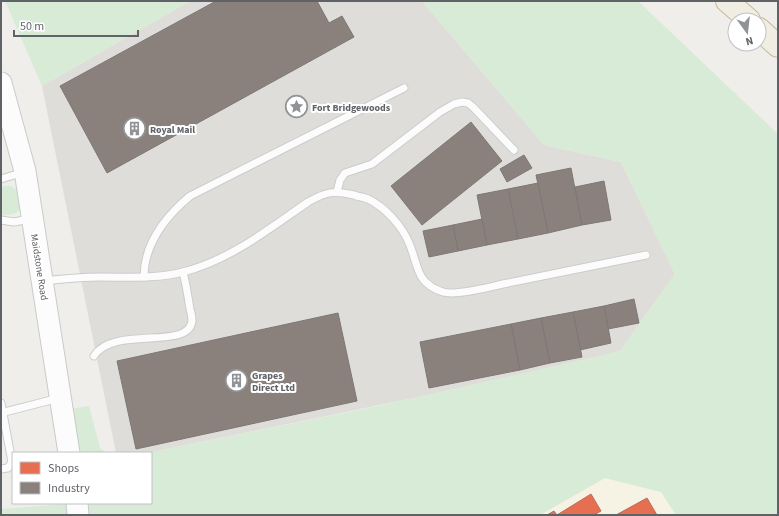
<svg xmlns="http://www.w3.org/2000/svg" width="779" height="516" font-family="'Source Sans 3',sans-serif">
  <style>
    .commercial { fill: #f7f3e4 }
    .industrial { fill: #dfddda }
    .green { fill: #d8ebd6 }
    .shops { fill: #e76f51; stroke: #be6b58 }
    .industry { fill: #8a817c; stroke: #7d7876 }
    .lines { fill: none; stroke-linecap: round; stroke-linejoin: round }
    .service-casing { stroke: #cbcccc; stroke-width: 9 }
    .secondary-casing { stroke: #cacacb; stroke-width: 23 }
    .motorway-casing { stroke: #c8b996; stroke-width: 24 }
    .service { stroke: #fdfcfc; stroke-width: 7 }
    .secondary { stroke: #fdfcfc; stroke-width: 21 }
    .motorway { stroke: #f0ede3; stroke-width: 22 }
    .labels { text-anchor: middle; stroke-width: 4; stroke-linejoin: round; paint-order: stroke }
    .poi-label { font-size: 10px; font-weight: bold; fill: #5f6368; stroke: #fff; text-anchor: start }
    .street-label { font-size: 10px; fill: #5f6368; stroke: #fff }
  </style>
  <rect width="100%" height="100%" fill="#efeeea"/>
  <!-- commercial -->
  <polygon class="commercial" points="605,478 661,492 676,515 540,515"/>
  <!-- industrial -->
  <polygon class="industrial" points="190,1 422,1 544,145 621,162 675,274 620,351 534,373 147,453 116,453 42,86"/>
  <!-- green -->
  <g class="green">
    <polygon points="5,1 190,1 42,86"/>
    <polygon points="422,1 638,1 778,134 778,515 676,515 661,492 605,478 540,515 1,515 1,509 77,503 151,503 151,453 147,453 378,406 620,351 675,274 621,162 544,145"/>
    <path d="M6,186H11L19,192C20,196 22,202 21,206C19,215 8,216 1,214V187Z"/>
    <polygon points="89,406 100,448 106,453 69,453 63,410"/>
  </g>
  <!-- shops -->
  <g class="shops">
    <polygon points="591,494 601,511 594,515 547,515 554,511 557,515"/>
    <polygon points="647,498 657,515 616,515"/>
  </g>
  <!-- industry -->
  <g class="industry">
    <polygon points="216,1 317,1 329,23 342,16 354,37 107,173 60,86"/>
    <polygon points="471,122 502,161 422,225 391,186"/>
    <polygon points="524,155 532,168 507,182 500,169"/>
    <polygon points="571,168 582,225 548,233 536,175"/>
    <polygon points="604,181 611,220 582,225 575,187"/>
    <polygon points="538,183 548,233 518,239 508,189"/>
    <polygon points="508,189 518,239 487,245 477,195"/>
    <polygon points="482,219 487,245 458,251 453,225"/>
    <polygon points="453,225 458,251 429,257 423,231"/>
    <polygon points="634,299 639,323 608,329 604,306"/>
    <polygon points="604,306 611,343 580,350 573,312"/>
    <polygon points="573,312 582,357 550,363 541,318"/>
    <polygon points="338,313 357,401 136,449 117,361"/>
    <polygon points="541,318 550,363 520,370 511,324"/>
    <polygon points="511,324 520,370 429,388 420,342"/>
  </g>
  <g class="lines">
    <defs>
      <g id="service">
        <polyline points="1,179 24,172"/>
        <polyline points="337,192 340,180 345,173 372,164 440,112 454,104 462,102 468,103 473,107 514,150"/>
        <polyline points="1,220 14,222 30,219"/>
        <path d="M144,277C144,243 165,217 190,196L404,88"/>
        <path d="M43,281C62,279 81,277 101,277C128,277 157,279 183,272C230,260 269,229 308,202C326,192 333,190 354,195C358,197 364,197 368,199C385,207 402,226 409,243C419,266 415,283 443,292C456,296 489,287 503,284C551,274 598,265 646,255"/>
        <path d="M94,356C113,325 189,351 192,321C192,317 191,312 190,309C188,296 186,284 183,272"/>
        <polyline points="1,403 12,462 8,468 1,469"/>
        <polyline points="1,413 59,398"/>
      </g>
      <g id="secondary">
        <polyline points="1,83 25,171 69,453"/>
        <polyline points="77,503 78,515"/>
      </g>
      <g id="motorway">
        <polyline points="727,1 749,20"/>
        <polyline points="759,29 778,46"/>
      </g>
    </defs>
    <!-- service casing -->
    <use href="#service" class="service-casing"/>
    <!-- secondary casing -->
    <use href="#secondary" class="secondary-casing"/>
    <!-- motorway casing -->
    <use href="#motorway" class="motorway-casing"/>
    <!-- service -->
    <use href="#service" class="service"/>
    <!-- secondary -->
    <use href="#secondary" class="secondary"/>
    <!-- motorway -->
    <use href="#motorway" class="motorway"/>
  </g>
  <!-- icons -->
  <defs>
    <symbol id="sight-ring" viewBox="-11 -11 22 22"><circle r="9.5" fill="#fff" stroke="#919496" stroke-width="1.5"/><path d="M0-6L1.8-2.2L6-1.7L2.9 1.2L3.7 5.4L0 3.3L-3.7 5.4L-2.9 1.2L-6-1.7L-1.8-2.2Z" fill="#919496"/></symbol>
    <symbol id="building-ring" viewBox="-11 -11 22 22"><circle r="9.5" fill="#fff" stroke="#919496" stroke-width="1.5"/><path d="M-4-6H4V6H1V3H-1V6H-4ZM-2.5-4.3h1.7v1.8h-1.7ZM.8-4.3h1.7v1.8H.8ZM-2.5-1h1.7V.8h-1.7ZM.8-1h1.7V.8H.8Z" fill="#919496"/></symbol>
  </defs>
  <g fill-rule="evenodd">
    <use href="#sight-ring" x="284" y="94" width="25" height="25"/>
    <use href="#building-ring" x="122" y="116" width="25" height="25"/>
    <use href="#building-ring" x="224" y="368" width="25" height="25"/>
  </g>
  <g class="labels">
    <!-- poi labels -->
    <g class="poi-label">
      <text x="312" y="111">Fort Bridgewoods</text>
      <text x="150" y="133">Royal Mail</text>
      <text x="252" y="379">Grapes<tspan x="252" dy="12">Direct Ltd</tspan></text>
    </g>
    <!-- street labels -->
    <g class="street-label">
      <text transform="translate(40 267) rotate(81)" y="4">Maidstone Road</text>
    </g>
  </g>
  <!-- border -->
  <rect width="779" height="516" fill="none" stroke="#5f6368" stroke-width="4"/>
  <!-- legend -->
  <rect x="12" y="452" width="140" height="52" fill="#ffffff" stroke="#bfc1c3"/>
  <rect x="20" y="462" width="20" height="12" fill="#e76f51" stroke="#bfc1c3"/>
  <text x="48" y="472" font-size="12" fill="#5f6368">Shops</text>
  <rect x="20" y="482" width="20" height="12" fill="#8a817c" stroke="#bfc1c3"/>
  <text x="48" y="492" font-size="12" fill="#5f6368">Industry</text>
  <!-- north arrow -->
  <g transform="translate(747 32) rotate(165)"><circle r="19" fill="#ffffff" stroke="#bfc1c3"/>
  <path d="M0-3L7 15L0 10L-7 15Z" fill="#919496"/>
  <text y="-6" font-size="11" font-weight="bold" text-anchor="middle" fill="#5f6368">N</text>
  </g>
  <!-- scale -->
  <path d="M14 30v6h124v-6" fill="none" stroke="#5f6368" stroke-width="2"/>
  <text x="20" y="30" font-size="12" fill="#5f6368" stroke="#ffffff" stroke-width="3" paint-order="stroke">50 m</text>
</svg>
